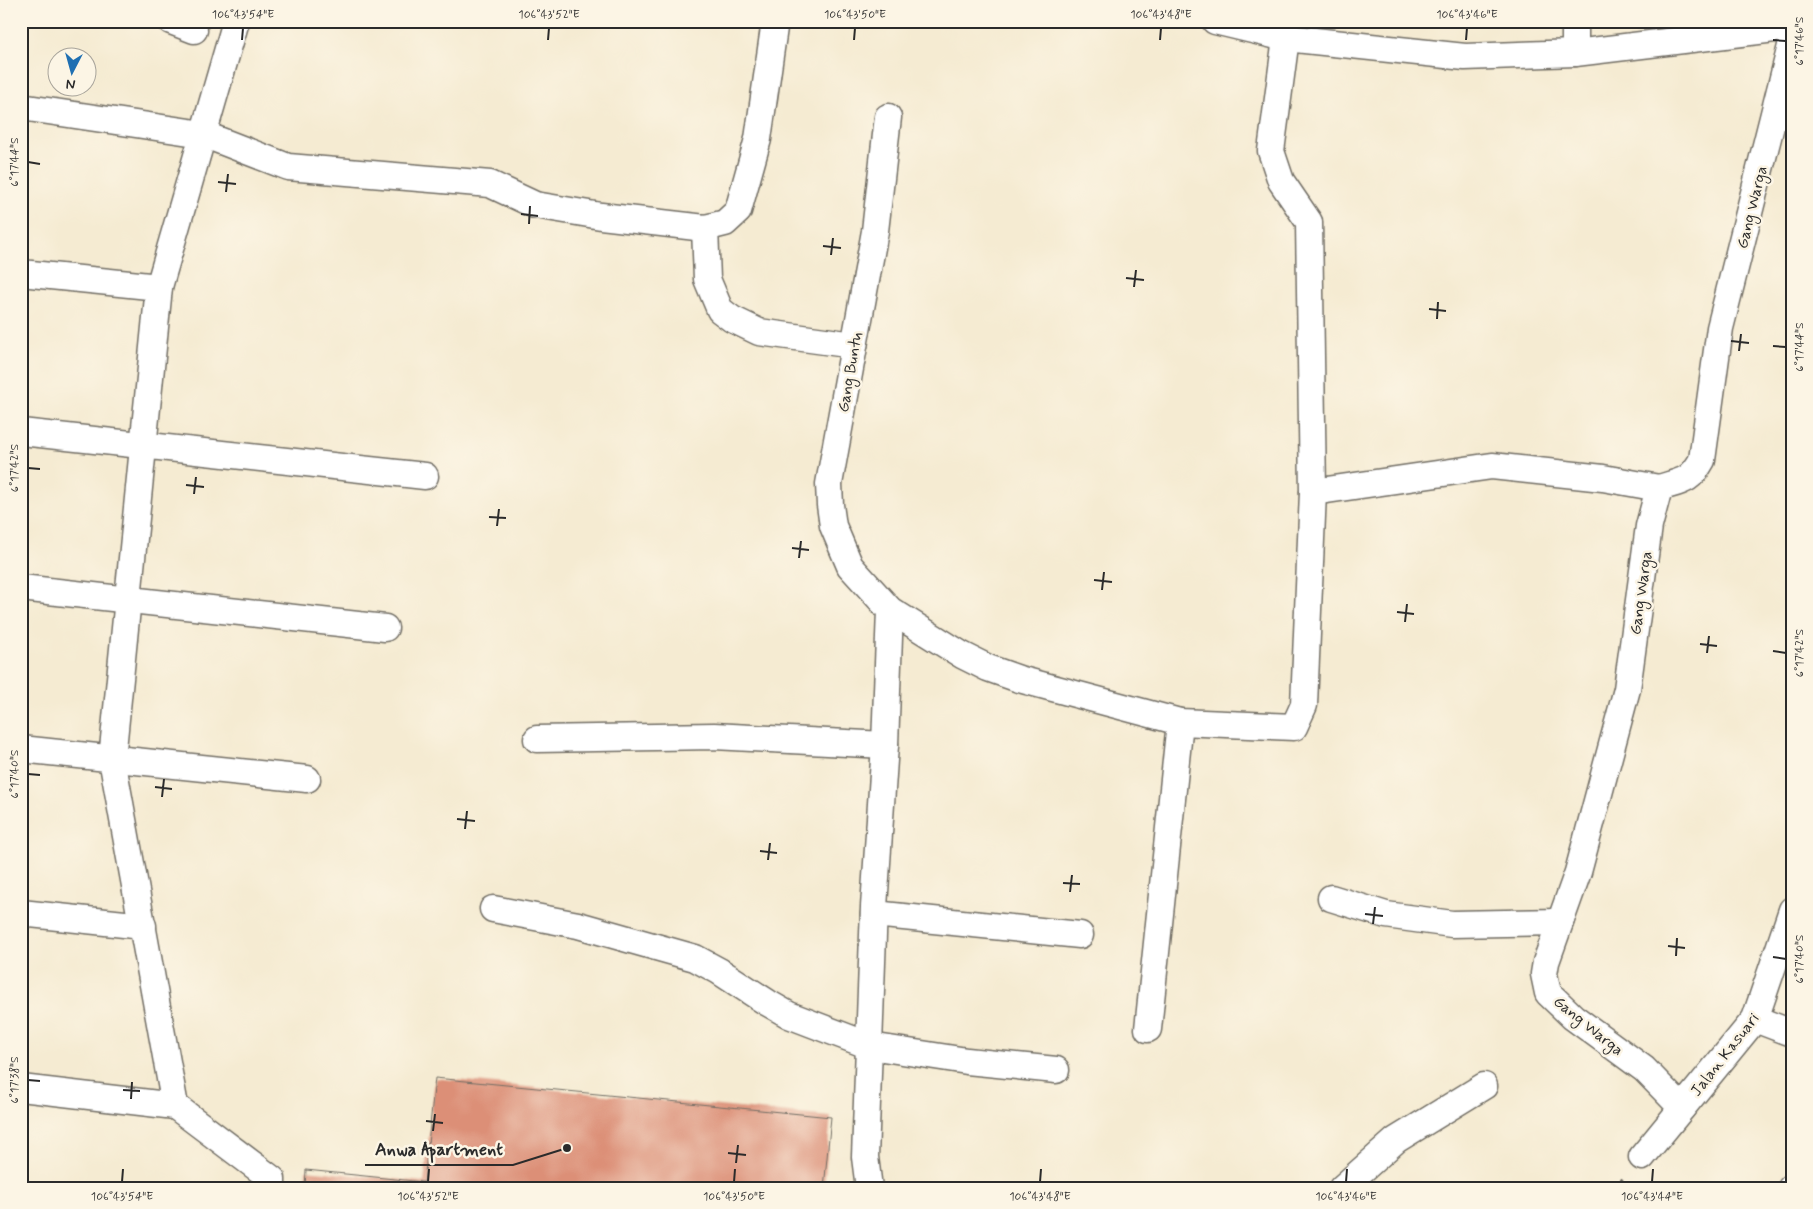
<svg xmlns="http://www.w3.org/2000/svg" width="1813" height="1209" font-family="Mynerve,sans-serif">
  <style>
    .building { fill: #dc8f77 }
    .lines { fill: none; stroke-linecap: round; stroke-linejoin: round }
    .street-casing { stroke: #726e65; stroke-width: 29 }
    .path { stroke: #726e65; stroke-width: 3; stroke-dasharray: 4 4; stroke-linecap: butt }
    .street { stroke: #fff; stroke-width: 26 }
    .ticks { fill: none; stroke: #2b2b2b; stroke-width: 2 }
    .labels { text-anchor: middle; stroke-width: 5; stroke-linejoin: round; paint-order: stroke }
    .street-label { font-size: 16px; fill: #2b2b2b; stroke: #fcf5e5 }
    .leader { fill: none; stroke: #2b2b2b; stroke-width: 2 }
    .callout-dot { fill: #2b2b2b; stroke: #fcf5e5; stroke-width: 2 }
    .callout-label { font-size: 18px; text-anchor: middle; font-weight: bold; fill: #2b2b2b; stroke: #fcf5e5; stroke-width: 5; stroke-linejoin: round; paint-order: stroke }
    .neatline { fill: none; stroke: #2b2b2b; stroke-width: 2 }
    .ticks-label { font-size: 12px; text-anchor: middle; fill: #2b2b2b }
  </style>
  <rect width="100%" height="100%" fill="#fcf5e5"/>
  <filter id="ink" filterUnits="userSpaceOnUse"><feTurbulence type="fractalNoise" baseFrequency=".02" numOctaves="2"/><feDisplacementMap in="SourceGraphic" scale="10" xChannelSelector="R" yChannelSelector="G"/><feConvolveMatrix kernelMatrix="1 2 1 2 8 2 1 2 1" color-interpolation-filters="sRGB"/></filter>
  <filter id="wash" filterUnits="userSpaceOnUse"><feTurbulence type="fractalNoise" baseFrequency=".0096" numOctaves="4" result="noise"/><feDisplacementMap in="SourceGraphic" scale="20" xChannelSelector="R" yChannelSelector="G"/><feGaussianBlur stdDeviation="1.12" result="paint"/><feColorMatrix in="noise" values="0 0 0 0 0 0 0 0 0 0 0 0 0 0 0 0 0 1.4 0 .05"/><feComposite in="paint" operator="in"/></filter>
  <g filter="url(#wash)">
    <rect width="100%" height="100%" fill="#f5ebd2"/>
    <g id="blocks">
      <!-- building -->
      <polygon class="building" points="435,1078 831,1117 824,1188 305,1188 306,1170 424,1182"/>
    </g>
  </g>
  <g filter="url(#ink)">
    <use href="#blocks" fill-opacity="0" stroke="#726e65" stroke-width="1"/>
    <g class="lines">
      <defs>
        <g id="street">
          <polyline points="171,21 194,30"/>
          <polyline points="236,21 159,287 112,759 175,1106 272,1179 272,1188"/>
          <polyline points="1215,21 1286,38 1465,57 1575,53 1783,28 1792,29"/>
          <polyline points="1575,21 1575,53"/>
          <polyline points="21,107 203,134 288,167 490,184 535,205 601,216 705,228 725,223 738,211 758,139 775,21"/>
          <polyline points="888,117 875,231 829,484 830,505 833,526 850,566 890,610 962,655 988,668 1019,679 1180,722 1294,727 1304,705 1313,492 1309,222 1281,181 1271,151 1286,38"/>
          <polyline points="705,228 707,279 720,310 732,319 759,332 854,345"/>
          <polyline points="21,273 159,287"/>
          <polyline points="21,432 425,476"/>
          <polyline points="1313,492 1492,466 1603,478 1659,488"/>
          <polyline points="21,588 385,628"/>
          <polyline points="537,739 714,736 885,745"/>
          <polyline points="21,749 307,779"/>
          <polyline points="1331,898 1386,915 1452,924 1560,922"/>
          <polyline points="493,909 578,925 695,958 719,971 768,1003 789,1015 870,1046 967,1061 1056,1070"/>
          <polyline points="21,913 143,926"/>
          <polyline points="874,914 1080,935"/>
          <polyline points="1755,1019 1792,1033"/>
          <polyline points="1148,1029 1180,722"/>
          <polyline points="21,1088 175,1106"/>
          <path d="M1682,1108L1644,1069L1573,1017L1548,993L1544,974L1546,962L1578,872L1627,689L1649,526L1659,488C1681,481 1690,482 1702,460L1720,328L1792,42"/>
          <polyline points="1642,1157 1755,1019 1792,910"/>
          <polyline points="869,1188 865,1157 874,907 885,745 890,610"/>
          <polyline points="1342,1188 1396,1140 1484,1086"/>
          <polyline points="1791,1188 1792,1187"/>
        </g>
      </defs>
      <!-- street casing -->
      <use href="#street" class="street-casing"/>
      <!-- path -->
      <polyline class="path" points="1615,1188 1623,1178"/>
      <!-- street -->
      <use href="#street" class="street"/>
    </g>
  </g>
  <!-- ticks -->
  <path class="ticks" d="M242,40L243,28M548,40L549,28M854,40L855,28M1160,40L1161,28M1466,40L1467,28M1773,40L1786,41M28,162L40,164M218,182L236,184M226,192L228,174M521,214L538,216M529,224L530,206M823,246L841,248M831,255L833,238M1126,278L1144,280M1134,287L1136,270M1429,309L1446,311M1437,319L1438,302M1731,341L1749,343M1773,346L1786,347M1739,351L1741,334M28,468L40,469M186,485L204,487M194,494L196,477M489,517L506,518M497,526L499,509M792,548L809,550M799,558L801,541M1094,580L1112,582M1102,590L1104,572M1397,612L1414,614M1405,622L1407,604M1700,644L1717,646M1773,651L1786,653M1707,653L1709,636M28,774L40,775M155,787L172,789M162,797L164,779M457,819L475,821M465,829L467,811M760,851L777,853M768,860L770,843M1063,883L1080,884M1070,892L1072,875M1365,914L1383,916M1373,924L1375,907M1668,946L1685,948M1676,956L1677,938M1773,957L1786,959M28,1080L40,1081M123,1090L140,1091M131,1099L132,1082M426,1121L443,1123M433,1131L435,1114M728,1153L746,1155M736,1163L738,1145M122,1182L123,1169M428,1182L429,1169M734,1182L735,1169M1040,1182L1041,1169M1346,1182L1347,1169M1652,1182L1653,1169"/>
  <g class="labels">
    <!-- street labels -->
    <g class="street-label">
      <text transform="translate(1751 207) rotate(-76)" y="6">Gang Warga</text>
      <text transform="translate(849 372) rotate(-80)" y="6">Gang Buntu</text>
      <text transform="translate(1640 593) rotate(-82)" y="6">Gang Warga</text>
      <text transform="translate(1589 1025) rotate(39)" y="6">Gang Warga</text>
      <text transform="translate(1724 1054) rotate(-52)" y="6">Jalan Kasuari</text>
    </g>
  </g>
  <!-- callouts -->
  <path class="leader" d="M567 1148L513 1165H365"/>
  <circle class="callout-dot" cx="567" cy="1148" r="5"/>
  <g class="callout-label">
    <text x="439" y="1155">Anwa Apartment</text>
  </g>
  <!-- margin -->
  <rect width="1813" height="1209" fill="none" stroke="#fcf5e5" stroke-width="55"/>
  <!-- north arrow -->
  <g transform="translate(72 72) rotate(186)"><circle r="24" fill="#fcf5e5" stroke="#a8a49b"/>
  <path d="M0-4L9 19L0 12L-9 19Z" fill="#1f6fb2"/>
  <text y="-8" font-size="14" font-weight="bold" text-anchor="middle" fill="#2b2b2b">N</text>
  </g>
  <rect x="28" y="28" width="1758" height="1154" class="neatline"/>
  <g class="ticks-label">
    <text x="243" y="18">106°43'54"E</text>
    <text x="549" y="18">106°43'52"E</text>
    <text x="855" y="18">106°43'50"E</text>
    <text x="1161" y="18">106°43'48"E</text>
    <text x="1467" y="18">106°43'46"E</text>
    <text transform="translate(1799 41) rotate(-90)" y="4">6°17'46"S</text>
    <text transform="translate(14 162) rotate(-90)" y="4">6°17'44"S</text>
    <text transform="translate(1799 347) rotate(-90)" y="4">6°17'44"S</text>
    <text transform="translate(14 468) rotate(-90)" y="4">6°17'42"S</text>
    <text transform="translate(1799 653) rotate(-90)" y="4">6°17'42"S</text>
    <text transform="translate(14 774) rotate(-90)" y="4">6°17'40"S</text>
    <text transform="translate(1799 959) rotate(-90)" y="4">6°17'40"S</text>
    <text transform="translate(14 1080) rotate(-90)" y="4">6°17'38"S</text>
    <text x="122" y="1200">106°43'54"E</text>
    <text x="428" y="1200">106°43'52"E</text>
    <text x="734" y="1200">106°43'50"E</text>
    <text x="1040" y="1200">106°43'48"E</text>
    <text x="1346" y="1200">106°43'46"E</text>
    <text x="1652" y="1200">106°43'44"E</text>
  </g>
</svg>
